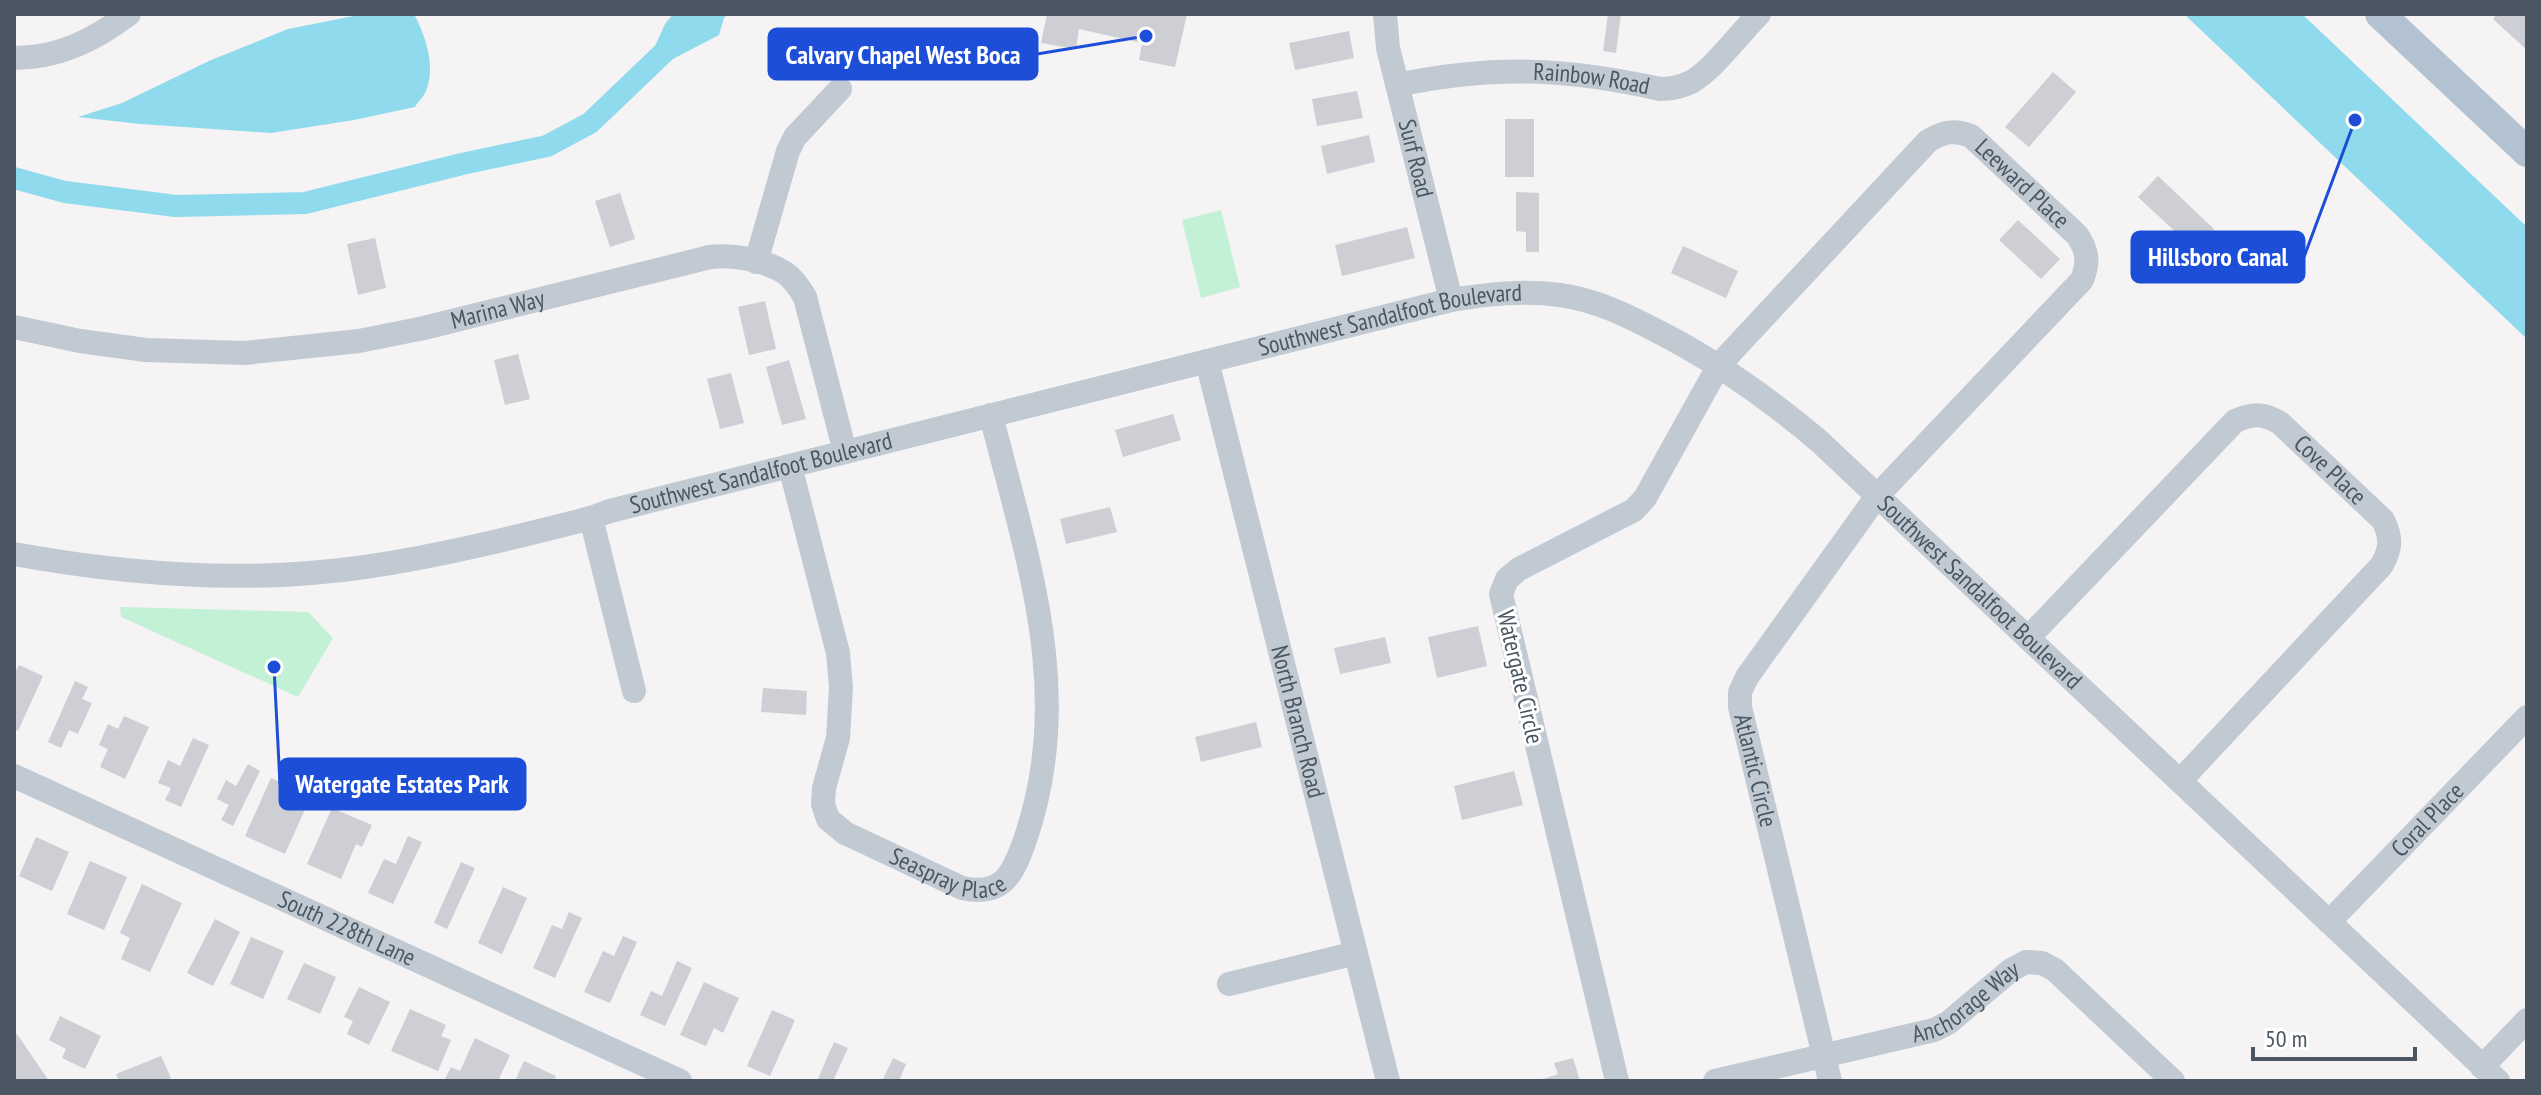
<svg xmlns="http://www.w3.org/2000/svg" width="2541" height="1095" font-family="'PT Sans Narrow',sans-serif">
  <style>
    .green { fill: #c3f1d5 }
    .water { fill: #90daee }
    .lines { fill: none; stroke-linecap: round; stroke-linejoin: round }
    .canal { stroke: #90daee; stroke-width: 22 }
    .building { fill: #cdcfd5 }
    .minor { stroke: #c1cad2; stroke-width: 24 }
    .major { stroke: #b3c2d1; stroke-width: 30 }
    .labels { text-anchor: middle; stroke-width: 6; stroke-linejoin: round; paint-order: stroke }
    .street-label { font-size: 24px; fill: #4a5661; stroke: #fff }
    .leader { fill: none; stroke: #1d4ed8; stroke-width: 3 }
    .callout-dot { fill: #1d4ed8; stroke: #fff; stroke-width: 3 }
    .callout { fill: #1d4ed8; stroke: #1d4ed8; stroke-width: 3 }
    .callout-label { font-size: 26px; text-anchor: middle; font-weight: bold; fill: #fff }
  </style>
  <rect width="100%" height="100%" fill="#f5f3f3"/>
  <!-- green -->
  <g class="green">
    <polygon points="1221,210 1240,287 1201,298 1182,220"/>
    <polygon points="120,607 308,612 333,638 298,697 121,617"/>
  </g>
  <!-- water -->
  <g class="water">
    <path d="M364,14L415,16C426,37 436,67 426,91C424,96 418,102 415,107L354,120L271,133L140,124L78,117L122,103L211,60L288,29Z"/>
    <polygon points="673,14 728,14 724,18 719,35 642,75 665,24"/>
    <polygon points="2184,14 2302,14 2527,227 2527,339"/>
  </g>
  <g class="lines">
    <!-- canal -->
    <polyline class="canal" points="14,178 65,192 176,206 305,203 462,164 547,146 590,123 704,14"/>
  </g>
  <!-- building -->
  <g class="building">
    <polygon points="1047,14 1187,14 1175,67 1139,60 1142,43 1079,29 1076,49 1041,43"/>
    <polygon points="1608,14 1621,14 1616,53 1603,51"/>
    <polygon points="2497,14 2527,14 2527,50 2493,19"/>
    <polygon points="1349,31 1354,58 1295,70 1289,43"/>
    <polygon points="2053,72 2076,92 2029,147 2005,127"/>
    <polygon points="1357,91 1363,118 1317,126 1312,99"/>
    <rect x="1505" y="119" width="29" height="58"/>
    <polygon points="1369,135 1375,162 1327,174 1321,146"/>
    <polygon points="2158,176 2214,229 2194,249 2138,197"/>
    <polygon points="1516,192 1539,193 1539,252 1526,252 1526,232 1516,231"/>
    <polygon points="620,193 635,239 610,247 595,201"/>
    <polygon points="2018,220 2060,259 2041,279 1999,240"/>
    <polygon points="1407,227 1415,258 1342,276 1335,245"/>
    <polygon points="375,238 386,288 358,295 347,244"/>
    <polygon points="1683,246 1738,271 1726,298 1671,273"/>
    <polygon points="765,301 776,349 749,355 738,307"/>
    <polygon points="518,354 530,399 505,405 494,360"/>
    <polygon points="789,360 806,419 782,425 766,367"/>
    <polygon points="731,373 744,423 720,429 707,379"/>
    <polygon points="1173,414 1181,440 1123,457 1115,430"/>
    <polygon points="1110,507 1117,532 1066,544 1060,519"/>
    <polygon points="1478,626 1487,666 1437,678 1428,637"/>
    <polygon points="1385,637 1391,663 1340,674 1334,648"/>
    <polygon points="19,665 43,676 18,731 14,729 14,675"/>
    <polygon points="75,681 88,687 82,699 92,703 78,734 69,730 61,748 48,742"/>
    <polygon points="763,688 807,691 806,715 761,712"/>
    <polygon points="124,716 149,727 125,779 100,767 108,749 99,745 108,724 118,729"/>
    <polygon points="1256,722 1262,747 1201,762 1195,737"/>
    <polygon points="193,738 209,745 181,807 165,800 171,788 158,783 168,760 180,766"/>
    <polygon points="248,764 260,771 233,826 221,820 229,805 217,799 226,780 236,786"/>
    <polygon points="1514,771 1523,805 1462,820 1454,786"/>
    <polygon points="271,778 311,796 285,854 245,836"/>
    <polygon points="332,808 372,825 362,847 356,844 341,879 307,864"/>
    <polygon points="408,836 422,842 393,904 368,893 384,859 396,864"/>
    <polygon points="36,837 69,852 52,891 19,876"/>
    <polygon points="90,861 127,877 104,930 67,914"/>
    <polygon points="461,862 475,868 447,929 434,923"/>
    <polygon points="142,884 182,903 150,972 121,959 130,938 120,933"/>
    <polygon points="503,887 527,898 502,954 478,943"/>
    <polygon points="569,912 582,918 555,978 533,968 552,925 562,929"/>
    <polygon points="215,919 240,932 213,986 187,973"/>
    <polygon points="623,936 637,942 610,1003 584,992 603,951 614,956"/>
    <polygon points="251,937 284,951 263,999 230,984"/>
    <polygon points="677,961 692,968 665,1026 640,1015 651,991 662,996"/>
    <polygon points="304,963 336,977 320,1014 287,999"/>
    <polygon points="704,982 739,998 723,1033 714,1028 706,1046 680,1035"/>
    <polygon points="359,987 390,1002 369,1045 347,1034 353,1021 344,1017"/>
    <polygon points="410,1009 446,1025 441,1036 451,1040 438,1071 391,1051"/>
    <polygon points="772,1010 795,1020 770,1076 747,1066"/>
    <polygon points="60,1016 101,1036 85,1069 62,1058 66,1049 49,1040"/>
    <polygon points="17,1034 49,1081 18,1081 14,1076 14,1036"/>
    <polygon points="475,1038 510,1055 498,1081 444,1081 451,1067 460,1071"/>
    <polygon points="834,1042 848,1048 833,1081 817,1081"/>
    <polygon points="161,1056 171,1078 164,1081 119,1081 116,1074"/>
    <polygon points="893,1058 906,1064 899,1081 882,1081"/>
    <polygon points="1573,1058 1580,1081 1537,1081 1558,1074 1554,1063"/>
    <polygon points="524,1061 556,1076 554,1081 515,1081"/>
  </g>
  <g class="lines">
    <!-- minor -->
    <g class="minor">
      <path id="s1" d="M1385,14L1388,48L1451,300"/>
      <path d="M14,58C59,58 94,40 129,14"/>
      <path id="s2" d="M1397,85C1493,65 1565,68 1660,89C1671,89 1681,87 1691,82C1712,71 1741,32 1759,14"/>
      <polyline points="756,262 788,151 795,137 840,89"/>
      <path id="s3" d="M14,327L80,341L146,350L245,353L359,341L424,328L710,257C733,254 765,260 785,273C794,279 799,288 805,297L845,452"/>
      <path id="s4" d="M1207,361L1388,1081"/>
      <path id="s5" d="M790,466L838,653L841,687L838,738L824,788L823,804L828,819L845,833L962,888C1003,897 1013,874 1025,840C1076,693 1027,559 991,415"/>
      <polyline points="591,518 634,691"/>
      <path id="s6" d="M14,554C129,575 248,584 365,567C441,556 516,537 591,518L610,511L1451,300C1488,294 1523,290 1560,295C1596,300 1626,315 1657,331C1716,361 1768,398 1819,441L2498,1081"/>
      <path id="s7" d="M2028,638L2235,421C2253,413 2263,413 2280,423L2383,520C2392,538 2391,548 2382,565L2180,781"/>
      <path id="s8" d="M14,776L680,1081"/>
      <path id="s9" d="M2329,922L2527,717"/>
      <polyline points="1229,984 1356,953"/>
      <polyline points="2482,1067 2527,1020"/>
      <path id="s10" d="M1617,1081L1501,594L1507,579L1519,569L1634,510L1645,498L1719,365L1928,141C1943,132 1954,129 1971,136L2077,235C2088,251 2089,262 2082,280L1877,496L1747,677L1740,692V707L1830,1081"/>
      <path id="s11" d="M1715,1081L1934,1030L1948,1023L2011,970L2026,962L2042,963L2055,970L2173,1081"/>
    </g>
    <!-- major -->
    <polyline class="major" points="2380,14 2527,152"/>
  </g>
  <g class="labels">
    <!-- street labels -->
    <g class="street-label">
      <text dy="8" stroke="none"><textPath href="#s2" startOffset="196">Rainbow Road</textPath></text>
      <text dy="8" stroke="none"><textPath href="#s1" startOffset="148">Surf Road</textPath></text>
      <text dy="8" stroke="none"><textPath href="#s10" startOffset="1252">Leeward Place</textPath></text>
      <text dy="8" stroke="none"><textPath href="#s3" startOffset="490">Marina Way</textPath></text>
      <text dy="8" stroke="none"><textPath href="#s6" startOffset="1408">Southwest Sandalfoot Boulevard</textPath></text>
      <text dy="8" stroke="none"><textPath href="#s7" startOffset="416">Cove Place</textPath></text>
      <text dy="8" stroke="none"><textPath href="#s6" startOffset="760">Southwest Sandalfoot Boulevard</textPath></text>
      <text dy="8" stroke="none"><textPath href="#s6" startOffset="2102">Southwest Sandalfoot Boulevard</textPath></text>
      <text transform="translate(1520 677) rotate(77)" y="8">Watergate Circle</text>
      <text dy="8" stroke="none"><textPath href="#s4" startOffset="372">North Branch Road</textPath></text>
      <text dy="8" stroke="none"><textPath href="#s10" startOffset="1992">Atlantic Circle</textPath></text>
      <text dy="8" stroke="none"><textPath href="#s9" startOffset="142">Coral Place</textPath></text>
      <text dy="8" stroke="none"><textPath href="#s5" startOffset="496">Seaspray Place</textPath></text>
      <text dy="8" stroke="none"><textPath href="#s8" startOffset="366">South 228th Lane</textPath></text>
      <text dy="8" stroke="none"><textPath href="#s11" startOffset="266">Anchorage Way</textPath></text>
    </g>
  </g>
  <!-- callouts -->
  <path class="leader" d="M1146 36L1037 54M2355 120L2304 257M274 667L280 784"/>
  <g class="callout-dot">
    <circle cx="1146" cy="36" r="8"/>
    <circle cx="2355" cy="120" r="8"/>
    <circle cx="274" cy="667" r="8"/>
  </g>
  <g class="callout">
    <rect x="769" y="29" width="268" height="50" rx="8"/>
    <rect x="2132" y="232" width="172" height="50" rx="8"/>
    <rect x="280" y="759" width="245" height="50" rx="8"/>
  </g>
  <g class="callout-label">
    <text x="903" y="64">Calvary Chapel West Boca</text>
    <text x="2218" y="266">Hillsboro Canal</text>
    <text x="402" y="793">Watergate Estates Park</text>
  </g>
  <!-- border -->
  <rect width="2541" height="1095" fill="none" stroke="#4a5661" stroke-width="32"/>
  <!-- scale -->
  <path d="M2253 1047v12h162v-12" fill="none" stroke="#4a5661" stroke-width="4"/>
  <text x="2265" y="1047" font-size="24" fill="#4a5661" stroke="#ffffff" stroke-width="6" paint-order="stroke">50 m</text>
</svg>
